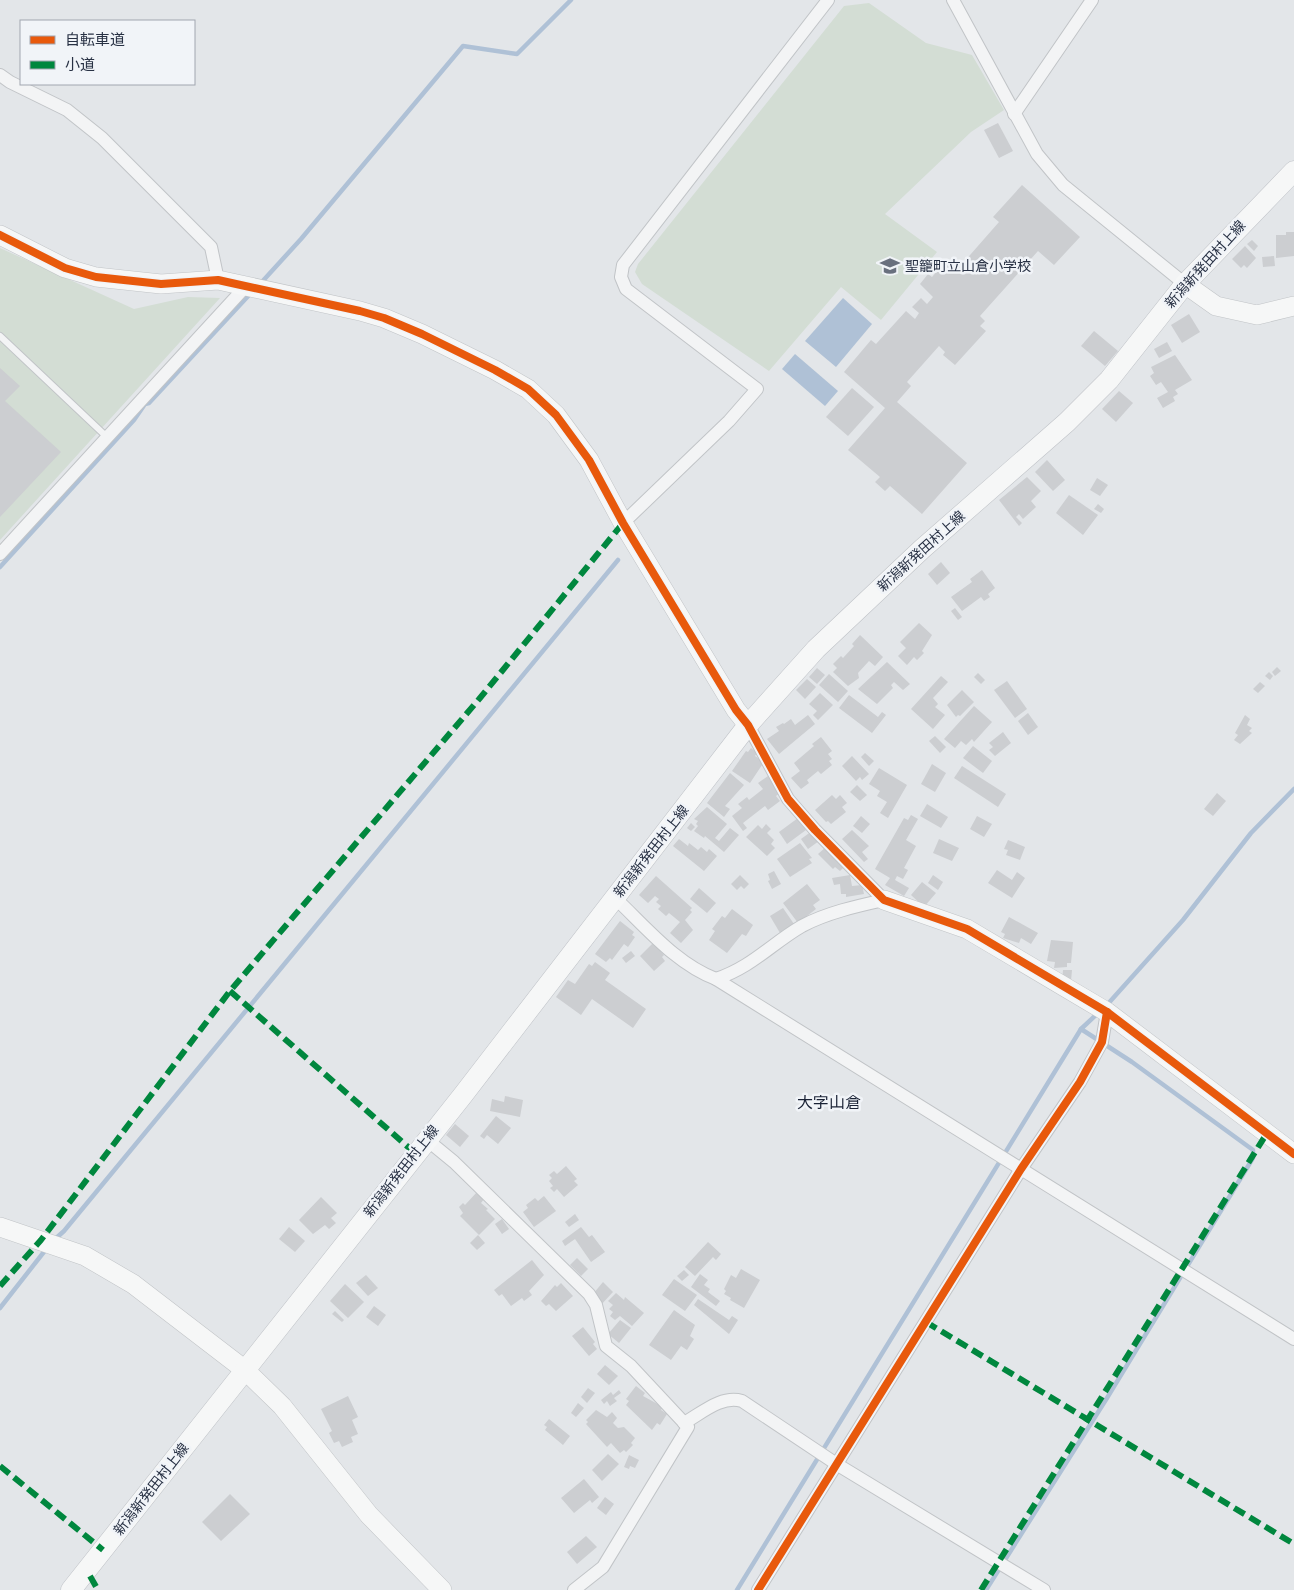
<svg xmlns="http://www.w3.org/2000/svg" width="1294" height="1590" font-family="'Alegreya Sans','Noto Sans JP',sans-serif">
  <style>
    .green { fill: #d3ddd4 }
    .water { fill: #afc1d6 }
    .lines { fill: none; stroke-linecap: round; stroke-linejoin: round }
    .stream { stroke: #afc1d6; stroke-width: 4.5 }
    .building { fill: #ccced1 }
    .lane-casing { stroke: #c1c4c7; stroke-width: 8 }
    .street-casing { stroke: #c1c4c7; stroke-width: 14 }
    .secondary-casing { stroke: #c1c4c7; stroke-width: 20 }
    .primary-casing { stroke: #bfc2c7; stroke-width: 21 }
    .lane { stroke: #f3f4f5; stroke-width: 6 }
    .street { stroke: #f3f4f5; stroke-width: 12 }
    .secondary { stroke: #f6f7f7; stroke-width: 19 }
    .primary { stroke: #f6f7f7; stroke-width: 20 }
    .quiet { stroke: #00873e; stroke-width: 6; stroke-dasharray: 12 6; stroke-linecap: butt }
    .cycleway-casing { stroke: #f1f4f8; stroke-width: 11 }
    .cycleway { stroke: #e8590c; stroke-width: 8 }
    .labels { text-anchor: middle; stroke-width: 5; stroke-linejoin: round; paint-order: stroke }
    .street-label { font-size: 14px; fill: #283144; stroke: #f1f4f8 }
    .poi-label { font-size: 14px; fill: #283144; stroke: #f1f4f8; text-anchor: start }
    .quarter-label { font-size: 16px; fill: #1a2235; stroke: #f1f4f8 }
  </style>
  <rect width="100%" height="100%" fill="#e3e6e9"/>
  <!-- green -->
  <g class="green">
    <polygon points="869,3 926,43 972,55 1004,110 971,132 885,214 937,252 881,320 841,287 769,371 642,284 635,272 638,264 844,6"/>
    <polygon points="0,248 134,309 188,297 220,298 0,540"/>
  </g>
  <!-- water -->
  <g class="water">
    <polygon points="843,298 872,324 836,367 805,341"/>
    <polygon points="795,354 838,391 825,406 782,369"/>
  </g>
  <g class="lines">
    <!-- stream -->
    <g class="stream">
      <polyline points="260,284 301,239 463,46 517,54 571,0"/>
      <polyline points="0,567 134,420 145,404 149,403 251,293"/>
      <polyline points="1106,1006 1183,920 1251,833 1294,789"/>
      <polyline points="54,1240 64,1231 618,560"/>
      <polyline points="0,1308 47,1248"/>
      <polyline points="737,1590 1081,1029 1098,1013"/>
      <polyline points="986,1590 1107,1398 1253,1158 1253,1150 1132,1062 1081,1029"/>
    </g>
  </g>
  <!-- building -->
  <g class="building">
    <polygon points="998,123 1013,151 999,158 984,130"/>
    <polygon points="1022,185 1080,237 1054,265 1038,251 980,316 985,321 980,326 986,331 955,365 943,355 945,352 939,346 907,382 911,386 897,402 967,463 922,514 890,486 885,491 875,482 880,477 848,450 885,408 844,372 871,340 876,344 906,311 915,319 919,313 912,307 921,298 927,304 933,297 920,284 928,274 932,277 946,261 956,271 999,222 993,217"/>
    <polygon points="1286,232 1294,232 1294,256 1276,258 1276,235 1286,235"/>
    <polygon points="1252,240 1258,246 1254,251 1247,244"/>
    <polygon points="1245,246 1256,258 1247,268 1244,265 1241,268 1232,259"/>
    <polygon points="1274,256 1275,266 1263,267 1262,257"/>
    <polygon points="1189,314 1200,332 1182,343 1171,325"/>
    <polygon points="1094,331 1118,351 1105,366 1081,346"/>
    <polygon points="1167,342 1172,351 1159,358 1154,349"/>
    <polygon points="1175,355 1192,380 1175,390 1178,394 1173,397 1175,401 1163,408 1157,398 1168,392 1161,382 1156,385 1150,376 1154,373 1151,367"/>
    <polygon points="0,368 20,386 5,401 61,452 0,517"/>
    <polygon points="852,388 874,407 848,436 826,417"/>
    <polygon points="1119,391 1133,403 1116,422 1102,409"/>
    <polygon points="1047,460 1065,480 1053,491 1035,472"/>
    <polygon points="1027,477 1041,491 1031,501 1036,507 1023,519 1019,514 1016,517 1022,523 1019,526 999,500"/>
    <polygon points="1097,478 1108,485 1100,496 1090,490"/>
    <polygon points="1069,495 1098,515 1083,535 1056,513"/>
    <polygon points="1098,504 1104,509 1101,513 1094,509"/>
    <polygon points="941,562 950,573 937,585 928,574"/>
    <polygon points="982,570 995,588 988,594 990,597 984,601 981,597 962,611 951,597 972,582 970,579"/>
    <polygon points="955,608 962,617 958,620 951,611"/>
    <polygon points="919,623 932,635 922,651 924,653 917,660 914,657 907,665 898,656 906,648 900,642"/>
    <polygon points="860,635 883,657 875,666 869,661 858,673 859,678 848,686 833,672 837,668 833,664 841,656 843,658 854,646 852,644"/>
    <polygon points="887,662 910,684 903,690 894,682 891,685 893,688 877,704 858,689"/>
    <polygon points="1277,667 1281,671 1275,676 1272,672"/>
    <polygon points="817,668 825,675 817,684 809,677"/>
    <polygon points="1269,672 1273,676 1270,680 1265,676"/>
    <polygon points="978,673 985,680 981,684 974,677"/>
    <polygon points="829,674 848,691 838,702 819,685"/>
    <polygon points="941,676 948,682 933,698 938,704 935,707 945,715 933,729 911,709"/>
    <polygon points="807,679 816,687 805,699 796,690"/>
    <polygon points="1007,681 1027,709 1015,718 994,690"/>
    <polygon points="1260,682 1265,686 1258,693 1253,689"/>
    <polygon points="962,690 974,702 960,716 958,715 956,717 947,705"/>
    <polygon points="820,693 833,705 818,720 813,715 817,711 809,704"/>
    <polygon points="849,695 878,717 882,712 886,715 872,733 839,708"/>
    <polygon points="974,706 992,722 974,742 972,739 966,745 961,741 955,748 944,739"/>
    <polygon points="1028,713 1038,727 1028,735 1018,721"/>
    <polygon points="808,715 815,724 779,754 767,739 779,731 776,727 783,723 784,724 791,719 795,725"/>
    <polygon points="1245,715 1250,719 1247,725 1252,728 1249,731 1252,733 1240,744 1234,740 1238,735 1235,733"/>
    <polygon points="1003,732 1011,743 995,756 989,750 993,747 989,743"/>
    <polygon points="935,736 946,747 940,753 929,741"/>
    <polygon points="821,737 832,751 828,754 832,759 829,761 832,765 821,774 818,771 807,780 809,783 801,789 791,778 800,771 794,763 814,746 812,744"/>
    <polygon points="973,746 992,761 983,773 963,758"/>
    <polygon points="751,748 757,753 755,756 764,762 750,783 732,771 746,751 748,752"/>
    <polygon points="865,753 874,761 869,766 861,757"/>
    <polygon points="852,756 869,774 862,780 860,777 856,781 842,766"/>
    <polygon points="932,764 946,773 935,792 921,784"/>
    <polygon points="962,766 1006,794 998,807 954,778"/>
    <polygon points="879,768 907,785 888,818 880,813 887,802 877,796 880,791 869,784"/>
    <polygon points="730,773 744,785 725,806 730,809 724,817 707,803"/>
    <polygon points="768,776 781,792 776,796 780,801 768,810 765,806 743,823 747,828 743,831 732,816 742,808 738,804 747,797 749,800 763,789 758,783"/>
    <polygon points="857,785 867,795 860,801 850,792"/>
    <polygon points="1217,793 1226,801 1213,816 1204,809"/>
    <polygon points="832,795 836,799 840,795 847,803 842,807 846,812 831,824 828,821 826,822 815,810"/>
    <polygon points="927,804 948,817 941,828 920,816"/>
    <polygon points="707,807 727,824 715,838 719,841 730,828 739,835 724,852 705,836 704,838 694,831 698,826 696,824 698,821 694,819"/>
    <polygon points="911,815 918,819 906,840 916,846 904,868 908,870 903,879 897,876 895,880 909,888 904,896 885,885 890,878 875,869 904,818 908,820"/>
    <polygon points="861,816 870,824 862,833 853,826"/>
    <polygon points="977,816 992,824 984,837 970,829"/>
    <polygon points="798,818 806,830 787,844 779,832"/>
    <polygon points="691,823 695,827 691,831 687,828"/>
    <polygon points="766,824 771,829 767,833 774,840 771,844 775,848 767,856 746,837 758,825 762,829"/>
    <polygon points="852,830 869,846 862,852 868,859 864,862 842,839"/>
    <polygon points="812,831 819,841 808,849 801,839"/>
    <polygon points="679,839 688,846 689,843 698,850 701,847 707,852 709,849 717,856 704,871 673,846"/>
    <polygon points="939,839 959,848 952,861 933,853"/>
    <polygon points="1008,840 1025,847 1020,860 1006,855 1008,850 1004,849"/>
    <polygon points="800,843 812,858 809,859 812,863 790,877 777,859"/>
    <polygon points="826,847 845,866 840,871 835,867 833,869 818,854"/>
    <polygon points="997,870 1012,880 1017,872 1025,878 1012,898 988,883"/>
    <polygon points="774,871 781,884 772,889 768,881 770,880 768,874"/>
    <polygon points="740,875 749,884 744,889 741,886 737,890 731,884"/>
    <polygon points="850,875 852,886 862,885 864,894 846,897 846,894 841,894 840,884 834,885 832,878"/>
    <polygon points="933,875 943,882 938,890 928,883"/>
    <polygon points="656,876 692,908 690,910 692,912 685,920 693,930 681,943 670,933 680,922 669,913 666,916 658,909 661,906 656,902 659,899 655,896 648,903 639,895"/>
    <polygon points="922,882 936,893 924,907 911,895"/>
    <polygon points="807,884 820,900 813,905 816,909 798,923 783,903"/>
    <polygon points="699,888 716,903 707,913 690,899"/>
    <polygon points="783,908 794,924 780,933 770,916"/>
    <polygon points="732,909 753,925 746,936 742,934 727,953 709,940 715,931 712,929 722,916 725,918"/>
    <polygon points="1009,917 1038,933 1031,944 1021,938 1019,943 1003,938 1005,934 1001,932"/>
    <polygon points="620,921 634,932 632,935 635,937 628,947 624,944 612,960 610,958 606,962 595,954"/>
    <polygon points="1051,940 1073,942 1071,963 1067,963 1067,967 1054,968 1055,962 1047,961"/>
    <polygon points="653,943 664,955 662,957 665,961 654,971 640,956"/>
    <polygon points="631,951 635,956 626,963 622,958"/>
    <polygon points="595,962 610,973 605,980 646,1009 633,1028 592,999 581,1015 556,997 568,980 575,984 589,964 592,966"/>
    <polygon points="1063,970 1072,970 1071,981 1062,981"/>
    <polygon points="505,1096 523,1100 520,1117 490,1111 492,1099 504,1102"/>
    <polygon points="496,1116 511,1128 498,1144 487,1135 484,1139 480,1136"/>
    <polygon points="455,1124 469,1136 460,1147 446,1135"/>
    <polygon points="566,1166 577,1179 574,1181 578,1185 564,1197 557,1189 554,1192 550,1188 553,1186 549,1181 552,1178 549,1175 554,1171 557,1174"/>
    <polygon points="477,1192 484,1199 481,1203 488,1209 486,1210 495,1219 479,1235 460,1216 463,1213 459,1207 463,1203 465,1205"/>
    <polygon points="544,1196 556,1211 534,1227 523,1212 528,1208 526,1205 535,1198 538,1201"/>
    <polygon points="321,1197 337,1213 331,1218 336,1223 329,1229 325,1225 313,1234 299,1220"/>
    <polygon points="575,1214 579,1220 569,1227 565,1222"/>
    <polygon points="502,1219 509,1229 502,1234 495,1224"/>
    <polygon points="289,1227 305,1241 295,1252 279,1239"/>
    <polygon points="581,1227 589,1237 592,1235 605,1252 591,1262 575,1239 565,1246 562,1241"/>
    <polygon points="478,1235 485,1243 477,1250 470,1243"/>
    <polygon points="708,1242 721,1254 716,1260 713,1257 695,1276 685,1267"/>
    <polygon points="577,1258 588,1269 581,1276 570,1265"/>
    <polygon points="532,1260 544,1275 529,1291 532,1295 524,1301 522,1298 511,1306 502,1294 499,1296 494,1290"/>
    <polygon points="741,1269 760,1280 744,1308 730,1300 731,1298 724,1294 726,1291 724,1289 731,1275 736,1278"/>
    <polygon points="684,1270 689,1275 682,1281 677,1276"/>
    <polygon points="700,1274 708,1280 704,1285 710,1289 708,1292 720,1301 716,1306 691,1287"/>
    <polygon points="366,1275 378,1288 368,1296 356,1283"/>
    <polygon points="674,1279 697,1295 685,1311 662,1295"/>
    <polygon points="603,1282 613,1292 600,1306 593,1294"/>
    <polygon points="561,1283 573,1296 556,1311 549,1304 546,1306 541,1301 555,1285 557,1287"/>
    <polygon points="345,1284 364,1302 348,1318 330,1301"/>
    <polygon points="616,1293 624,1300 625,1297 644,1313 632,1326 620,1316 615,1320 610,1316 613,1312 609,1309 613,1305 608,1301"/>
    <polygon points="698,1299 729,1320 732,1316 738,1320 729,1334 694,1305"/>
    <polygon points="374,1306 386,1315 378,1326 366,1317"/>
    <polygon points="674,1310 695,1325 690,1336 694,1339 687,1350 681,1346 671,1360 649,1345"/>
    <polygon points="335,1311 344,1320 342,1322 332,1314"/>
    <polygon points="620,1320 631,1328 619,1343 608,1334"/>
    <polygon points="583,1327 595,1342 593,1344 597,1349 589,1356 572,1336"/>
    <polygon points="605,1365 618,1376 609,1385 597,1374"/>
    <polygon points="636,1386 645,1393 643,1396 663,1407 661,1410 667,1414 660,1425 657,1423 652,1430 626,1405 629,1401 626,1399"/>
    <polygon points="588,1388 595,1393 587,1403 581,1397"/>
    <polygon points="619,1390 621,1393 614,1398 617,1401 610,1406 607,1401 604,1404 601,1400 611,1392 613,1395"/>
    <polygon points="348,1396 358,1417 352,1420 358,1434 351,1437 353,1442 342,1447 339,1441 334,1443 329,1433 332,1431 321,1409"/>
    <polygon points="578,1403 584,1408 576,1417 571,1413"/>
    <polygon points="596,1410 607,1417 612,1412 617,1418 613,1423 618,1428 624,1427 635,1438 631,1443 633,1445 626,1452 624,1450 620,1453 611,1443 607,1447 586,1424 588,1422 586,1420"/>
    <polygon points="549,1419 570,1436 563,1445 545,1430 547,1427 544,1425"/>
    <polygon points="608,1454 619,1464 602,1481 592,1470"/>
    <polygon points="629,1455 639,1460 635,1468 630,1466 629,1469 624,1467"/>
    <polygon points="584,1479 599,1497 592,1503 590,1500 574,1513 561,1498"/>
    <polygon points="230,1494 250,1514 221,1541 202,1522"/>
    <polygon points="605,1497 614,1504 606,1515 597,1508"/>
    <polygon points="586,1536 597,1547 577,1564 567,1552"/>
  </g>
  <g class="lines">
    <defs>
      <polyline id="lane" points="0,336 108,438"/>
      <g id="street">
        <polyline points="953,0 1037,154 1063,185 1185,284"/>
        <polyline points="0,75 10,82 67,110 102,138 211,247 218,280"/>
        <polyline points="1014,114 1092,0"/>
        <polyline points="623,523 729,421 757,389 626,289 621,277 623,265 828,0"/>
        <polyline points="0,554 247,285"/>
        <polyline points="748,725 788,799 815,830 884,900"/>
        <path d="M615,898C646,927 676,964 716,979L1294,1339"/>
        <path d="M716,979C752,967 771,944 802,926C826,913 857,906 884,900"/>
        <polyline points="426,1139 454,1162 589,1294 596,1305 606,1346 631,1366 688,1427 603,1567 574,1590"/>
        <path d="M684,1423C702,1413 721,1395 742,1401L838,1465L1044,1590"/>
        <polyline points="758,1590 1021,1169 1080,1082 1102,1042 1107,1012"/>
      </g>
      <g id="secondary">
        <polyline points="0,235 65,268 96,277 161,284 218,280 360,311 384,318 422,334 495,370 528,389 556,415 589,460 623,523 736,710 748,725"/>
        <polyline points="1185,284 1216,306 1257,315 1294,306"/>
        <polyline points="884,900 967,929 1107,1012 1294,1154"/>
        <polyline points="0,1227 85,1256 133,1284 245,1370 282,1406 369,1515 442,1590"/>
      </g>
      <polyline id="primary" points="71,1590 463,1095 748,725 816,649 922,549 1067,422 1109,380 1185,284 1294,171"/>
    </defs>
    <!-- lane casing -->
    <use href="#lane" class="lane-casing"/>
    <!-- street casing -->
    <use href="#street" class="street-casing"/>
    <!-- secondary casing -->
    <use href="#secondary" class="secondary-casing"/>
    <!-- primary casing -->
    <use href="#primary" class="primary-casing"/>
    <!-- lane -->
    <use href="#lane" class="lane"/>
    <!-- street -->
    <use href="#street" class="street"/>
    <!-- secondary -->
    <use href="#secondary" class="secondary"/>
    <!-- primary -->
    <use href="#primary" class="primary"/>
    <!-- quiet -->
    <g class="quiet">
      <polyline points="230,991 415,1153"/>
      <polyline points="0,1286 41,1240 230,991 480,698 623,523"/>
      <polyline points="926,1322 1294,1544"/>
      <polyline points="0,1466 103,1550"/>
      <polyline points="90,1576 98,1590"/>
      <polyline points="981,1590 1267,1133"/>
    </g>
    <defs>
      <g id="cycleway">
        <polyline points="0,235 65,268 96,277 161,284 218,280 360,311 384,318 422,334 495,370 528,389 556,415 589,460 623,523 736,710 748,725 788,799 815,830 884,900 967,929 1107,1012 1294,1154"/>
        <polyline points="758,1590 1021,1169 1080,1082 1102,1042 1107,1012"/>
      </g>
    </defs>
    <!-- cycleway casing -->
    <use href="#cycleway" class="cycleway-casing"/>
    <!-- cycleway -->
    <use href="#cycleway" class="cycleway"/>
  </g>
  <!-- icons -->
  <defs>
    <symbol id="school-bare" viewBox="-9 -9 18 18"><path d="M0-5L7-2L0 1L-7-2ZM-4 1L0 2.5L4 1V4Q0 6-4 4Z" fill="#69707e" stroke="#f1f4f8" stroke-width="2.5" paint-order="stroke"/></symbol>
  </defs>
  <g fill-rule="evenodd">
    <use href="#school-bare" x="876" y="252" width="28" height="28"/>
  </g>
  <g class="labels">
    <!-- street labels -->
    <g class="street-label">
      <text transform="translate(1205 264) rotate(-48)" y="5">新潟新発田村上線</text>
      <text transform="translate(921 551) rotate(-42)" y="5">新潟新発田村上線</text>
      <text transform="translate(651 851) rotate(-52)" y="5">新潟新発田村上線</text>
      <text transform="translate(401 1171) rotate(-52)" y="5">新潟新発田村上線</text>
      <text transform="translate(151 1489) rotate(-52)" y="5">新潟新発田村上線</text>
    </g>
    <!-- poi labels -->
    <g class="poi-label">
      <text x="905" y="271">聖籠町立山倉小学校</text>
    </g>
    <!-- quarter labels -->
    <g class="quarter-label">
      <text x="829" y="1108">大字山倉</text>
    </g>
  </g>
  <!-- legend -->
  <rect x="20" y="20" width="175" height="65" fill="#f1f4f8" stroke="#a1a6b0"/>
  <rect x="30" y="36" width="25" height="8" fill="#e8590c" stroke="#a1a6b0"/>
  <text x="65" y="45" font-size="15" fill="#283144">自転車道</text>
  <rect x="30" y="61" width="25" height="8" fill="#00873e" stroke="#a1a6b0"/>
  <text x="65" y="70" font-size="15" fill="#283144">小道</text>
</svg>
